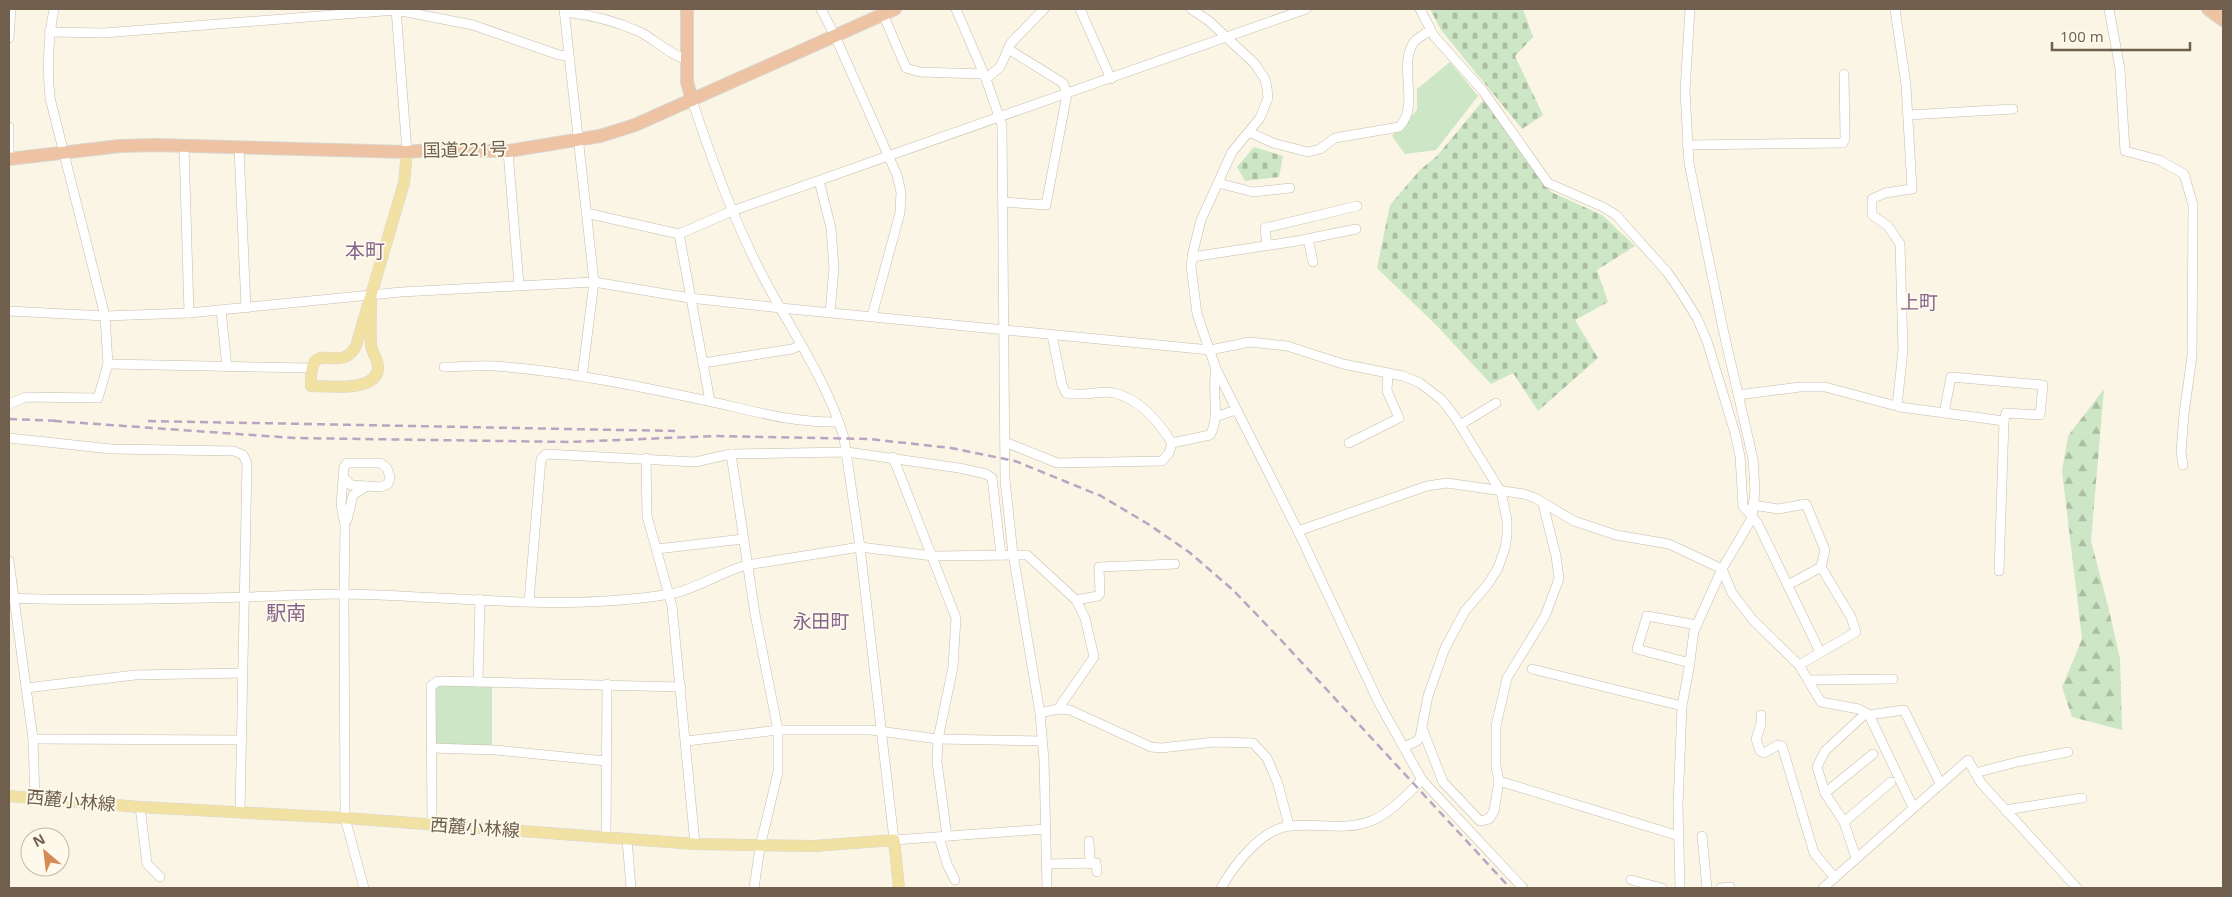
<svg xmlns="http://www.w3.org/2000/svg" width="2232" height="897" font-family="'Open Sans','Noto Sans JP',sans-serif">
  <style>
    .forest { fill: url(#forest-firs) }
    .cemetery { fill: url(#cemetery-stones) }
    .park { fill: #cde6c5 }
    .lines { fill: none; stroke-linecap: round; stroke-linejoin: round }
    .minor-casing { stroke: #c7bcab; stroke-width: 10 }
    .major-casing { stroke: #dad5d1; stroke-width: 12 }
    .highway-casing { stroke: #dad5d1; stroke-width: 14 }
    .minor { stroke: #fff; stroke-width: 9 }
    .major { stroke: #f1e2a4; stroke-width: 11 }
    .highway { stroke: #edc3a3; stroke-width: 12 }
    .rail { stroke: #b9a5c2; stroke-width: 2.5; stroke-dasharray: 8 5; stroke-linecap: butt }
    .labels { text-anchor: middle; stroke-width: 4; stroke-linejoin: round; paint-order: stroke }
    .street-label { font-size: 18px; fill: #705f4d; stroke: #fdf9eb }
    .neighbourhood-label { font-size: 19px; fill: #86658c; stroke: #fdf9eb }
    .quarter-label { font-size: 20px; fill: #86658c; stroke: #fdf9eb }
  </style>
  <defs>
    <pattern id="forest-firs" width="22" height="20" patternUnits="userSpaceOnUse" patternTransform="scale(1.25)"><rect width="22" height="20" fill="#cde6c5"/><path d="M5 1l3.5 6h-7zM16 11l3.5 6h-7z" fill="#abbea2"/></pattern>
    <pattern id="cemetery-stones" width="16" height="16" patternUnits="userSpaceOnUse" patternTransform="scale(1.25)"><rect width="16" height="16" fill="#cde6c5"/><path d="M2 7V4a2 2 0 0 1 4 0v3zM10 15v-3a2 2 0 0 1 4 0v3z" fill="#abbea2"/></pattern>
  </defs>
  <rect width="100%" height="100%" fill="#faf5e5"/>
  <!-- forest -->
  <polygon class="forest" points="2104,389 2091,541 2108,606 2120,659 2122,730 2072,717 2062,687 2082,639 2062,471 2068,436"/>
  <!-- cemetery -->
  <g class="cemetery">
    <polygon points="1430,9 1523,9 1533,37 1515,56 1543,115 1522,129 1441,30"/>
    <polygon points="1485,98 1551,192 1602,215 1635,246 1597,270 1608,302 1575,320 1598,358 1538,411 1513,373 1491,384 1437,326 1377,268 1390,205 1420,170 1437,156"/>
    <polygon points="1254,147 1283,156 1279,177 1245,181 1237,167"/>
  </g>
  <!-- park -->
  <g class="park">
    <polygon points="1450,62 1478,96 1436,150 1405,154 1392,136 1417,110 1417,89"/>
    <polygon points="438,685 492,685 492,748 436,743 435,688"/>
  </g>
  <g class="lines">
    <defs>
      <g id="minor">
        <polyline points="396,9 407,152"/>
        <polyline points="564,9 594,282 582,377"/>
        <polyline points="821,9 835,36 897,175 901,192 900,213 872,316"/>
        <polyline points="956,9 986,79 1002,125 1005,480 1013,554 1040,713 1044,760 1047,888"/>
        <polyline points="1080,9 1111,79"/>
        <polyline points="1191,9 1209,21 1255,64 1265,79 1267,88 1268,98 1260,118 1232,152 1201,220 1193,252 1191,266 1197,314 1216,369 1298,531 1379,703 1422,780 1523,888"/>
        <polyline points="1420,9 1434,36 1483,91 1548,183 1603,207 1616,215 1667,272 1679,289 1697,318 1707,341 1735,433 1740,456 1743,506 1758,524 1820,652"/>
        <polyline points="1895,9 1906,85 1912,189 1885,193 1872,199 1872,215 1888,226 1900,244 1903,350 1897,406"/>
        <polyline points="2109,9 2120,69 2125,151 2159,160 2184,174 2193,205 2192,356 2184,414 2181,452 2183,465"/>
        <path d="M565,12C591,15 616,21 640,32C654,39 674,58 687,59"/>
        <polyline points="883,14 906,68 920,72 984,74"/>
        <polyline points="49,32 104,33 396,10 473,25 559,55 569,56"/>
        <polyline points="9,38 11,9"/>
        <polyline points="986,79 1000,67 1011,43 1044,9"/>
        <path d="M692,100C713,163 736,227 768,286C794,334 829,386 844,438L860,547L894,840L1046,829"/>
        <polyline points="1908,115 2013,109"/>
        <polyline points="9,127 9,159"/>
        <path d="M1249,132L1273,143L1308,152L1320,149L1335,138L1399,127C1421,106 1397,67 1414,42C1417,38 1426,34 1430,30"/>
        <polyline points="1687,145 1843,143 1845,138 1844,74"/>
        <polyline points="184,146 189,313"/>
        <polyline points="239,148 246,308"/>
        <polyline points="508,151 519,285"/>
        <polyline points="819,181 831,228 834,268 830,312"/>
        <polyline points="1218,183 1253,192 1290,188"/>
        <polyline points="1003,202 1046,205 1067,94 1063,83 1008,49"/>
        <polyline points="586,213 679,234 732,211 1306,9"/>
        <polyline points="679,234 710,401"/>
        <polyline points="1308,239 1313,262"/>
        <polyline points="1267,246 1265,228 1357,206"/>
        <polyline points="1192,257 1297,241 1356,229"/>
        <polyline points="221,310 227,367"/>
        <polyline points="9,311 105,316 189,313 401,292 594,282 690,298 781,308 1210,350 1250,342 1287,346 1343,364 1403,376 1420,383 1442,400 1455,417 1501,492 1507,520 1507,535 1505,548 1498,568 1488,584 1465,611 1445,648 1428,696 1420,737 1417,741 1404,747"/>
        <polyline points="703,363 792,349 801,345"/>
        <polyline points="108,364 310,368"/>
        <path d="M444,367C460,367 477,365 494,366C565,371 638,386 708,401C754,411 792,423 839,422"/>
        <polyline points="1738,395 1800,387 1825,387 1900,407 2004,421 1999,571"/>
        <path d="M9,404L26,397L98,398L108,364L105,316L50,98C47,68 48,39 54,9"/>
        <polyline points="1944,413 1951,377 2043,385 2040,415 2006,413 2004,421"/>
        <polyline points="1215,417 1236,410"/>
        <polyline points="1460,425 1496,403"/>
        <polyline points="9,438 111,449 234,451 243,455 247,463 240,812"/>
        <path d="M1005,442L1057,463L1162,461L1169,453L1172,443C1159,422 1140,399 1114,393C1099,390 1083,397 1066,393L1062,385L1052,335"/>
        <path d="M1172,443L1210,435C1221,417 1211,390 1216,369"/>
        <polyline points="1349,443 1399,418 1387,391 1388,373"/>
        <polyline points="731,454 755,614 778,730 778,772 760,847 754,888"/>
        <polyline points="893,457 956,618 953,667 938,739 937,762 947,836"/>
        <polyline points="646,458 647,516 672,606 695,844"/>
        <polyline points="343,477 351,485 381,487 388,484 390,477 387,468 380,463 347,463 344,467 341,504 345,526 344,594 345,818 364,888"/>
        <polyline points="1753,505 1778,509 1806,504 1825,550 1821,567 1851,617 1856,632 1799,665"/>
        <polyline points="347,520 353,495 367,486"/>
        <polyline points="1298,531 1427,486 1447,483 1524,494 1535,498 1574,521 1616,535 1669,544 1722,569 1732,593 1752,619 1799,665 1821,702 1859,709 1869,715 1904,710 1940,783"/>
        <polyline points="657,549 743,539"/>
        <polyline points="9,561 33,739 35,798"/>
        <polyline points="1788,585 1821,567"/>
        <path d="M9,598C88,601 168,599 247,597C280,596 312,594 345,594C452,596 563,612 670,594C698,589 720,572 747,565L860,547L933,556L1027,555L1076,600L1085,618L1094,657L1058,709"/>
        <polyline points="1076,600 1098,596 1100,593 1099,567 1175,564"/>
        <polyline points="529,601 541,459 546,454 695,462 731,454 847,452 959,468 986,474 992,478 1001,555"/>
        <polyline points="1690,663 1637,649 1647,616 1697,625"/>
        <polyline points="1532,669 1682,706"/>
        <polyline points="1809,680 1893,679"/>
        <polyline points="478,682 681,687"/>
        <polyline points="26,688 135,675 242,673"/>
        <polyline points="1040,713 1058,709 1070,710 1151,747 1161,748 1214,742 1253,743 1267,758 1278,784 1289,826"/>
        <polyline points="1761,715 1761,724 1756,739 1760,751 1764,753 1778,745 1782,746 1814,853 1835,878"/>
        <polyline points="1869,715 1913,807"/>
        <polyline points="1422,728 1443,782 1480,821 1489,819 1494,811 1499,781 1496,766 1496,726 1507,678 1545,616 1559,579 1556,556 1543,504"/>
        <polyline points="33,739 241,740"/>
        <polyline points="687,741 778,730 871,730 938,739 1042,741"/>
        <polyline points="431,748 496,750 606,761"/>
        <polyline points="1975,773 2017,762 2068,752"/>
        <polyline points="1499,781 1679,836"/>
        <polyline points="1825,793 1873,754"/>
        <polyline points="140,807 147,864 160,877"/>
        <polyline points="2005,810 2082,798"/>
        <polyline points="1844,822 1891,782"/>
        <polyline points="432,824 431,686 438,681 478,682 480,599"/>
        <polyline points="1702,836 1707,888"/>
        <polyline points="939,837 947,864 955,880"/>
        <polyline points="606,838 607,684"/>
        <polyline points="627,839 631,888"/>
        <polyline points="1089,841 1090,864"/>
        <polyline points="1856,858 1844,822 1825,793 1817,767 1825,751 1866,713"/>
        <polyline points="1046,864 1096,863 1097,872"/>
        <polyline points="1631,880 1662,888"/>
        <path d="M1221,888C1234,865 1262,828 1291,826C1318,823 1345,831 1371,821C1389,814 1409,793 1422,780"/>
        <polyline points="1680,888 1678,806 1682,706 1689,668 1694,631 1722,569 1752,518 1755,490 1753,459 1723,329 1689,163 1685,91 1690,9"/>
        <polyline points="1721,888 1730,887"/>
        <polyline points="1823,888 1968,760 1981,783 2077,888"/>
      </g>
      <g id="major">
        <path d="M371,295C371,312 370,329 371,345C372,353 378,359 378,367C378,393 328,386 311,386C309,333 340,377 356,346L404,183L407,152"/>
        <polyline points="9,796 140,807 345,818 695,844 814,846 894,840 899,888"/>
      </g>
      <g id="highway">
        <polyline points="687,9 687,82 692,100"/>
        <polyline points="2208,9 2223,20"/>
        <polyline points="9,159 120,146 156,145 407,152 430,150 508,151 600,136 635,125 895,9"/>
      </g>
    </defs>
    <!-- minor casing -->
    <use href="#minor" class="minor-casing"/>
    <!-- major casing -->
    <use href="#major" class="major-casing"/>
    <!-- highway casing -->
    <use href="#highway" class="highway-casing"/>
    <!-- minor -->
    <use href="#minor" class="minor"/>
    <!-- major -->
    <use href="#major" class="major"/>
    <!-- highway -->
    <use href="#highway" class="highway"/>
    <!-- rail -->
    <g class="rail">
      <polyline points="9,419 60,421"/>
      <polyline points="54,421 294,438 570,442 715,436 869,439 951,448 1015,461 1101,496 1148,524 1189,552 1233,590 1280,639 1510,888"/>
      <polyline points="148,421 675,431"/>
    </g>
  </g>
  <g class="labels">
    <!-- street labels -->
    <g class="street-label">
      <text transform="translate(465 150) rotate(-1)" y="6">国道221号</text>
      <text transform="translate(71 801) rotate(5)" y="6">西麓小林線</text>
      <text transform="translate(475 828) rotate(4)" y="6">西麓小林線</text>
    </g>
    <!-- neighbourhood labels -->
    <g class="neighbourhood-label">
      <text x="1919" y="309">上町</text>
      <text x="821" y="628">永田町</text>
    </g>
    <!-- quarter labels -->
    <g class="quarter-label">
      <text x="365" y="258">本町</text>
      <text x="286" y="620">駅南</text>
    </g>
  </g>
  <!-- border -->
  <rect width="2232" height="897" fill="none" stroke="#705f4d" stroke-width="20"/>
  <!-- north arrow -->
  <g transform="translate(45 852) rotate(332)"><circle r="24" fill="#fdf9eb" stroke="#c5bbac"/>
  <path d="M0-4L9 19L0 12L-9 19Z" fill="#d78a57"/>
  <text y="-8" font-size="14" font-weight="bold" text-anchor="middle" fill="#705f4d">N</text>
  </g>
  <!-- scale -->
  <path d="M2052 42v8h138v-8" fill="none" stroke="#705f4d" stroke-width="2.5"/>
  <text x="2060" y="42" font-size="15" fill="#705f4d" stroke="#fdf9eb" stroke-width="4" paint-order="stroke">100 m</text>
</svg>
